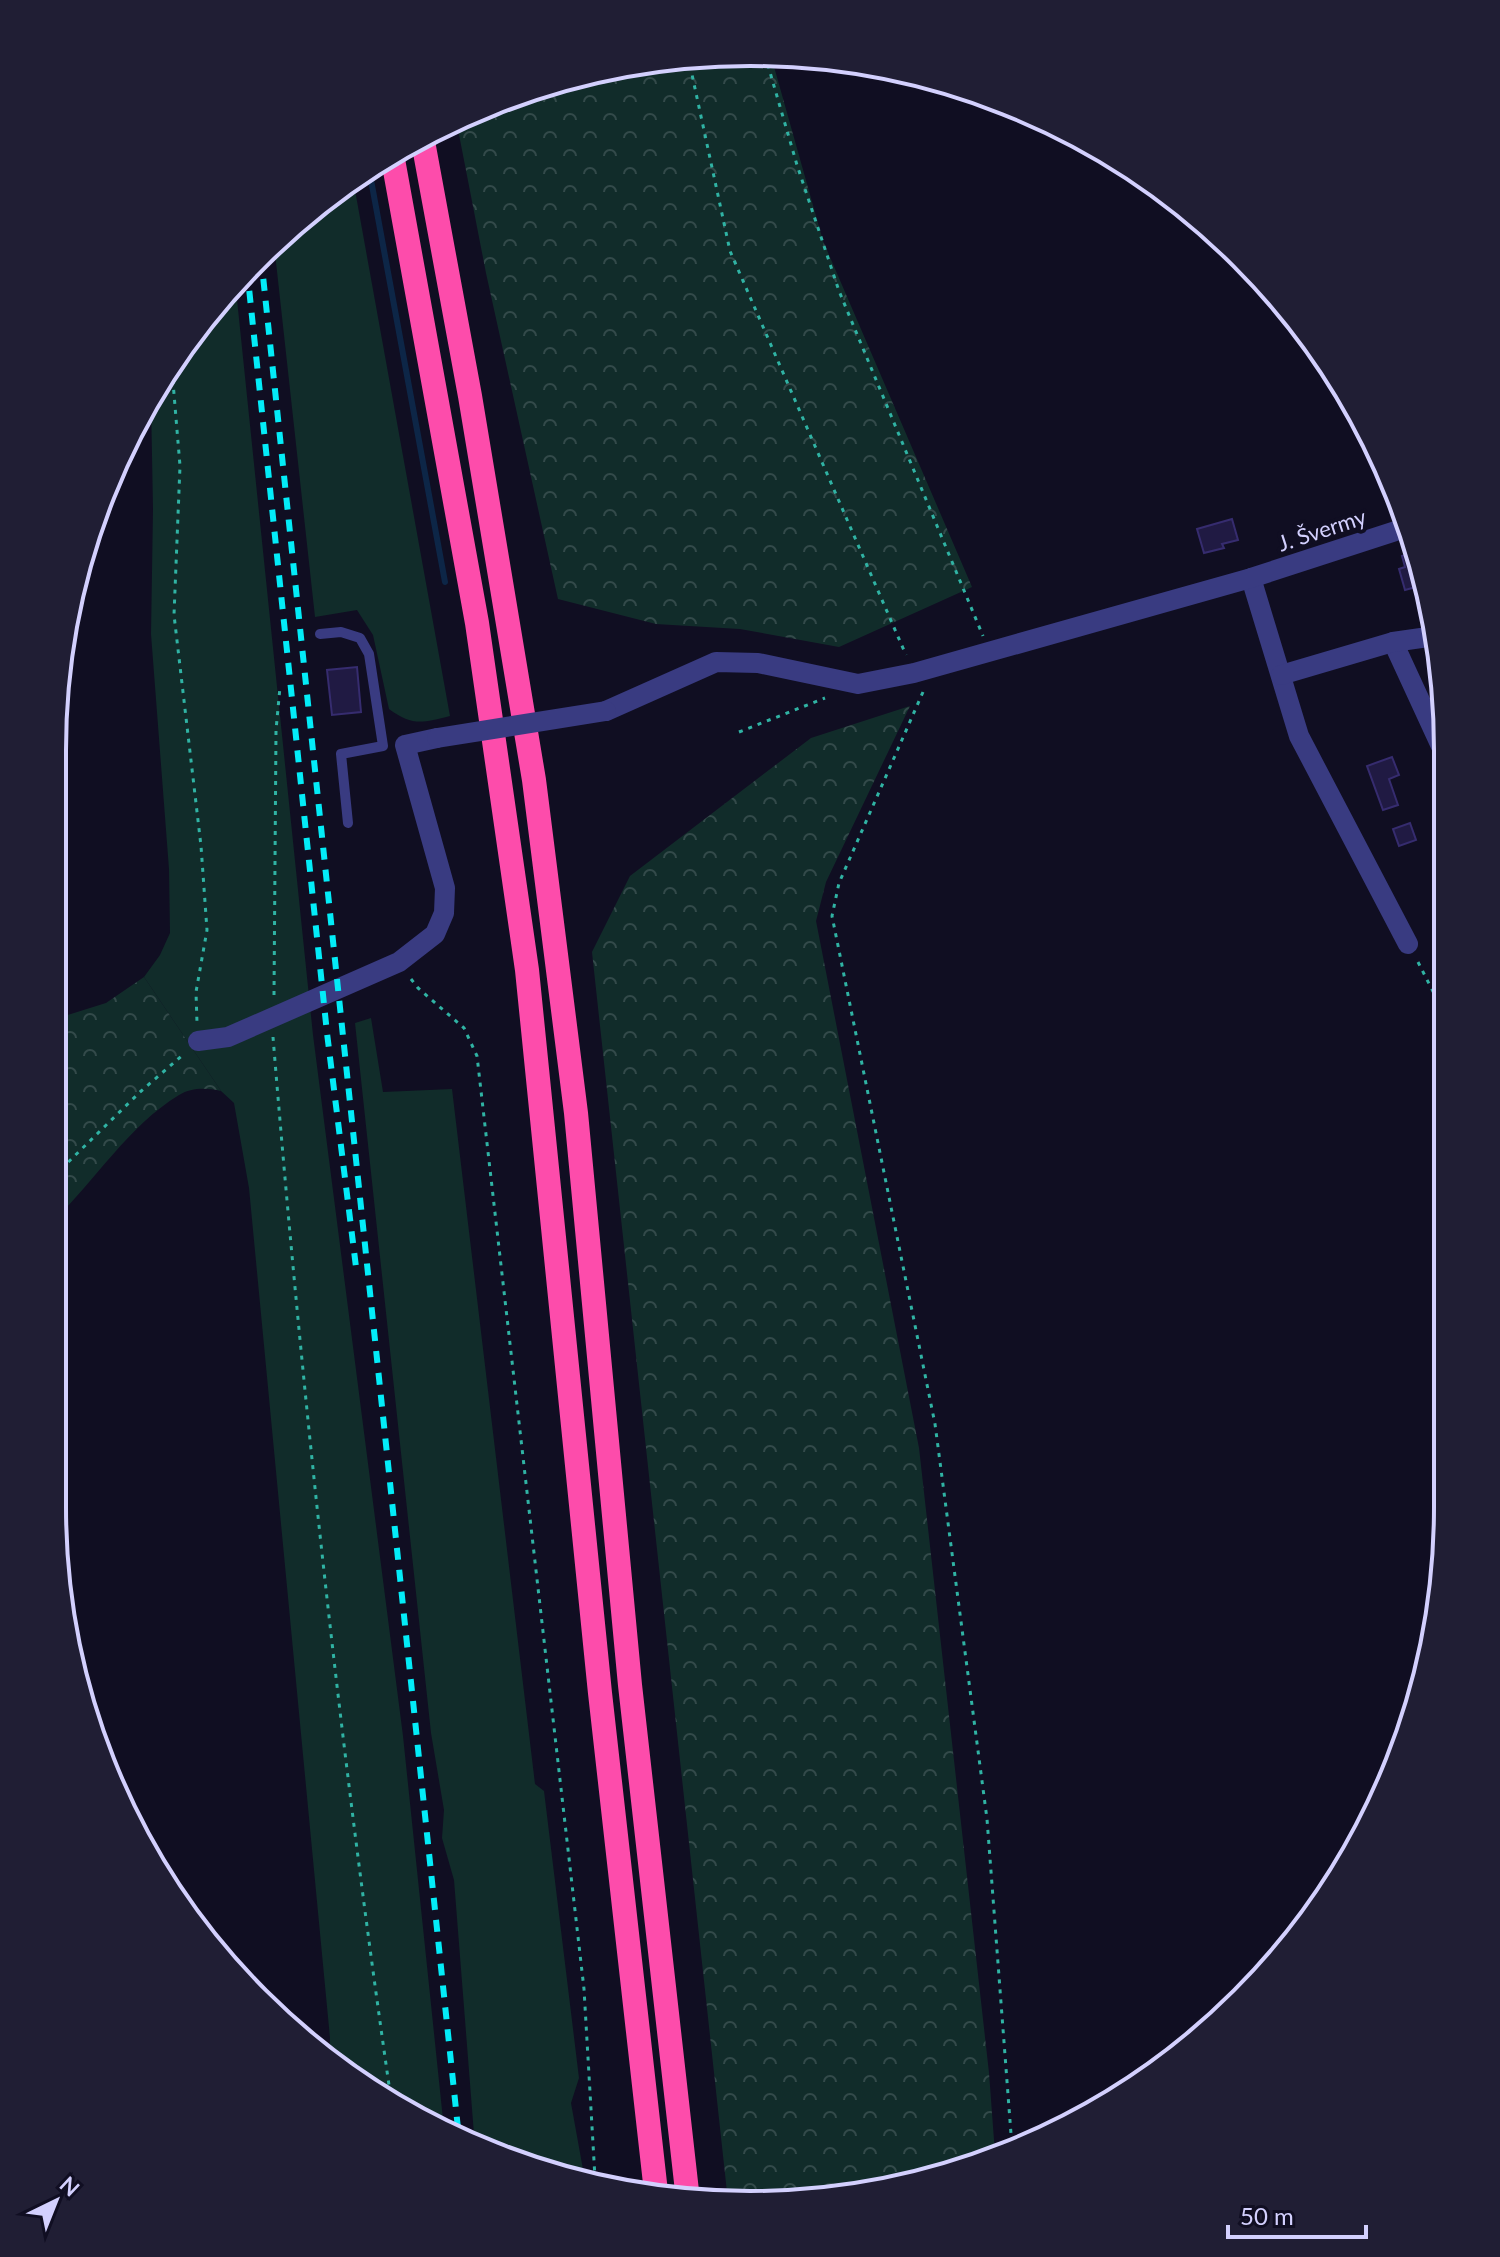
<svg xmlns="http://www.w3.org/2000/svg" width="1500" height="2257" font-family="Lato,sans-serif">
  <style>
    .grass { fill: #112c2a }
    .forest { fill: url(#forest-crowns) }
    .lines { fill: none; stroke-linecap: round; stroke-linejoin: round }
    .stream { stroke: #0d2647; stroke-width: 6 }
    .building { fill: #201a43; stroke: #362c6f; stroke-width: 2 }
    .path { stroke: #30b3a4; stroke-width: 3; stroke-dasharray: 4 6; stroke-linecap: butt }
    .lane { stroke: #393b81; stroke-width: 10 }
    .street { stroke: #393b81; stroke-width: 20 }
    .highway { stroke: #fd4cab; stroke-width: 24 }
    .rail { stroke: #03ecf8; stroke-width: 6; stroke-dasharray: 12 10; stroke-linecap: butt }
    .street-bridge { stroke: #393b81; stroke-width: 20 }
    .labels { text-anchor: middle; stroke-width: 8; stroke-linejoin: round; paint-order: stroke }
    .street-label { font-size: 22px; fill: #d3d0fe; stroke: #100e22 }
    .rim { fill: none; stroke: #d3d0fe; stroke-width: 4 }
  </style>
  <defs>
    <pattern id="forest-crowns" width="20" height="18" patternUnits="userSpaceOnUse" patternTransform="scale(2)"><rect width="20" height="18" fill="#112c2a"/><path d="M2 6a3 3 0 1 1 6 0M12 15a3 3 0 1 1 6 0" fill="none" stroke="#334a4a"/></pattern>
  </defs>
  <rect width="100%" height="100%" fill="#100e22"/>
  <!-- grass -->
  <g class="grass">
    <path d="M353,179L450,716C422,723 412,726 389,709L373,635L357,610L315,617L274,244L325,196Z"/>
    <polygon points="235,280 313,1035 403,1736 444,2129 329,2063 330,2038 249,1188 234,1103 221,1091 144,977 160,955 170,933 169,869 151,634 153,509 151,402 226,289"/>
    <polygon points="371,1018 383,1092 452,1089 535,1784 544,1791 579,2078 571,2103 584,2175 483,2152 475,2147 454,1880 442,1838 444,1810 431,1733 355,1023"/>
  </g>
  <!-- forest -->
  <g class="forest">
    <polygon points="705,53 771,56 823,241 972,587 839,647 740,629 656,624 558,599 486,273 456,119 570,76"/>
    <polygon points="910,706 826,882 816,921 919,1448 989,2073 995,2154 930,2181 728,2201 592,952 630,876 811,738"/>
    <path d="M144,977L221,1091C207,1088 192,1087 179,1095C128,1126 96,1180 54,1220L55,1019L106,1003Z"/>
  </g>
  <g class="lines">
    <!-- stream -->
    <polyline class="stream" points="369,169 445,582"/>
  </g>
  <!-- building -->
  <g class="building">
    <polygon points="1232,519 1238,540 1222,544 1224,548 1204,553 1197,529"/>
    <polygon points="1417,552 1427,584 1405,590 1399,569 1405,567 1402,556"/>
    <polygon points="357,667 361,712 332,715 327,670"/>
    <polygon points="1392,757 1399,775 1389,779 1398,805 1383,810 1367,766"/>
    <polygon points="1410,823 1416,840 1399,846 1393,829"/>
  </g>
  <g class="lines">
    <!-- path -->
    <g class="path">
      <polyline points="765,55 797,165 839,291 983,636"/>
      <polyline points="688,56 730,251 906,655"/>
      <polyline points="172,370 180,466 174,615 201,846 207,930 196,992 197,1023"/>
      <polyline points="923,692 839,883 832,916 935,1424 987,1819 1012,2147"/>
      <polyline points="739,732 825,698"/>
      <polyline points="1418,962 1445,1015"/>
      <polyline points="411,979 418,988 464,1028 477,1056 584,1989 595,2178"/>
      <polyline points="274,995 276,730 280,687"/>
      <path d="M273,1037C302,1392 340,1747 391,2099"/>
      <polyline points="54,1176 140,1092 185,1053"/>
    </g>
    <!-- lane -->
    <polyline class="lane" points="320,634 341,632 360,638 369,654 383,746 341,754 348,823"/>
    <!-- street -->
    <g class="street">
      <polyline points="1251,578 1299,736 1408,944"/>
      <polyline points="1393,642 1446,757"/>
      <polyline points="1281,675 1393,642 1435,636"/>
      <polyline points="606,711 716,662 758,663 858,684 914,673 1251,578 1408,527"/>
      <polyline points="198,1041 228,1037 399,962 435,934 444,913 445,888 405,745 437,738"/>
    </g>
    <!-- highway -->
    <g class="highway">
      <polyline points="422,136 470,396 534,780 576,1113 630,1685 688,2200"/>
      <polyline points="392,154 477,623 527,970 600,1693 656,2192"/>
    </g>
    <!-- rail -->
    <g class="rail">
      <polyline points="261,257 459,2138"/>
      <polyline points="247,269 327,1033 356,1267"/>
    </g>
    <!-- street-bridge -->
    <polyline class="street-bridge" points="437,738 606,711"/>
  </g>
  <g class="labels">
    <!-- street labels -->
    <g class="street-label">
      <text transform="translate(1322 530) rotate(-18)" y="8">J. Švermy</text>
    </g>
  </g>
  <!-- crop -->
  <path d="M0 0H1500V2257H0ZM750 66H750A684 684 0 0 1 1434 750V1507A684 684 0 0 1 750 2191H750A684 684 0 0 1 66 1507V750A684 684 0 0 1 750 66Z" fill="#201e34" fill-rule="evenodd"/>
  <path class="rim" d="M750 66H750A684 684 0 0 1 1434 750V1507A684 684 0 0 1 750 2191H750A684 684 0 0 1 66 1507V750A684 684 0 0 1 750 66Z"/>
  <!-- north arrow -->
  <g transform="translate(56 2201) rotate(43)" stroke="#100e22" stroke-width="6" paint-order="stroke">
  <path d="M0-6L14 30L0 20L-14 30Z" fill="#d3d0fe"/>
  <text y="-12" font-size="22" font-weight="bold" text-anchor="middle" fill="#d3d0fe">N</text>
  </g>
  <!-- scale -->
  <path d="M1228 2225v12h138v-12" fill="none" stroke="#d3d0fe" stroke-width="4"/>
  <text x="1240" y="2225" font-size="24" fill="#d3d0fe" stroke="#100e22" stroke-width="6" paint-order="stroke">50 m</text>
</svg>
